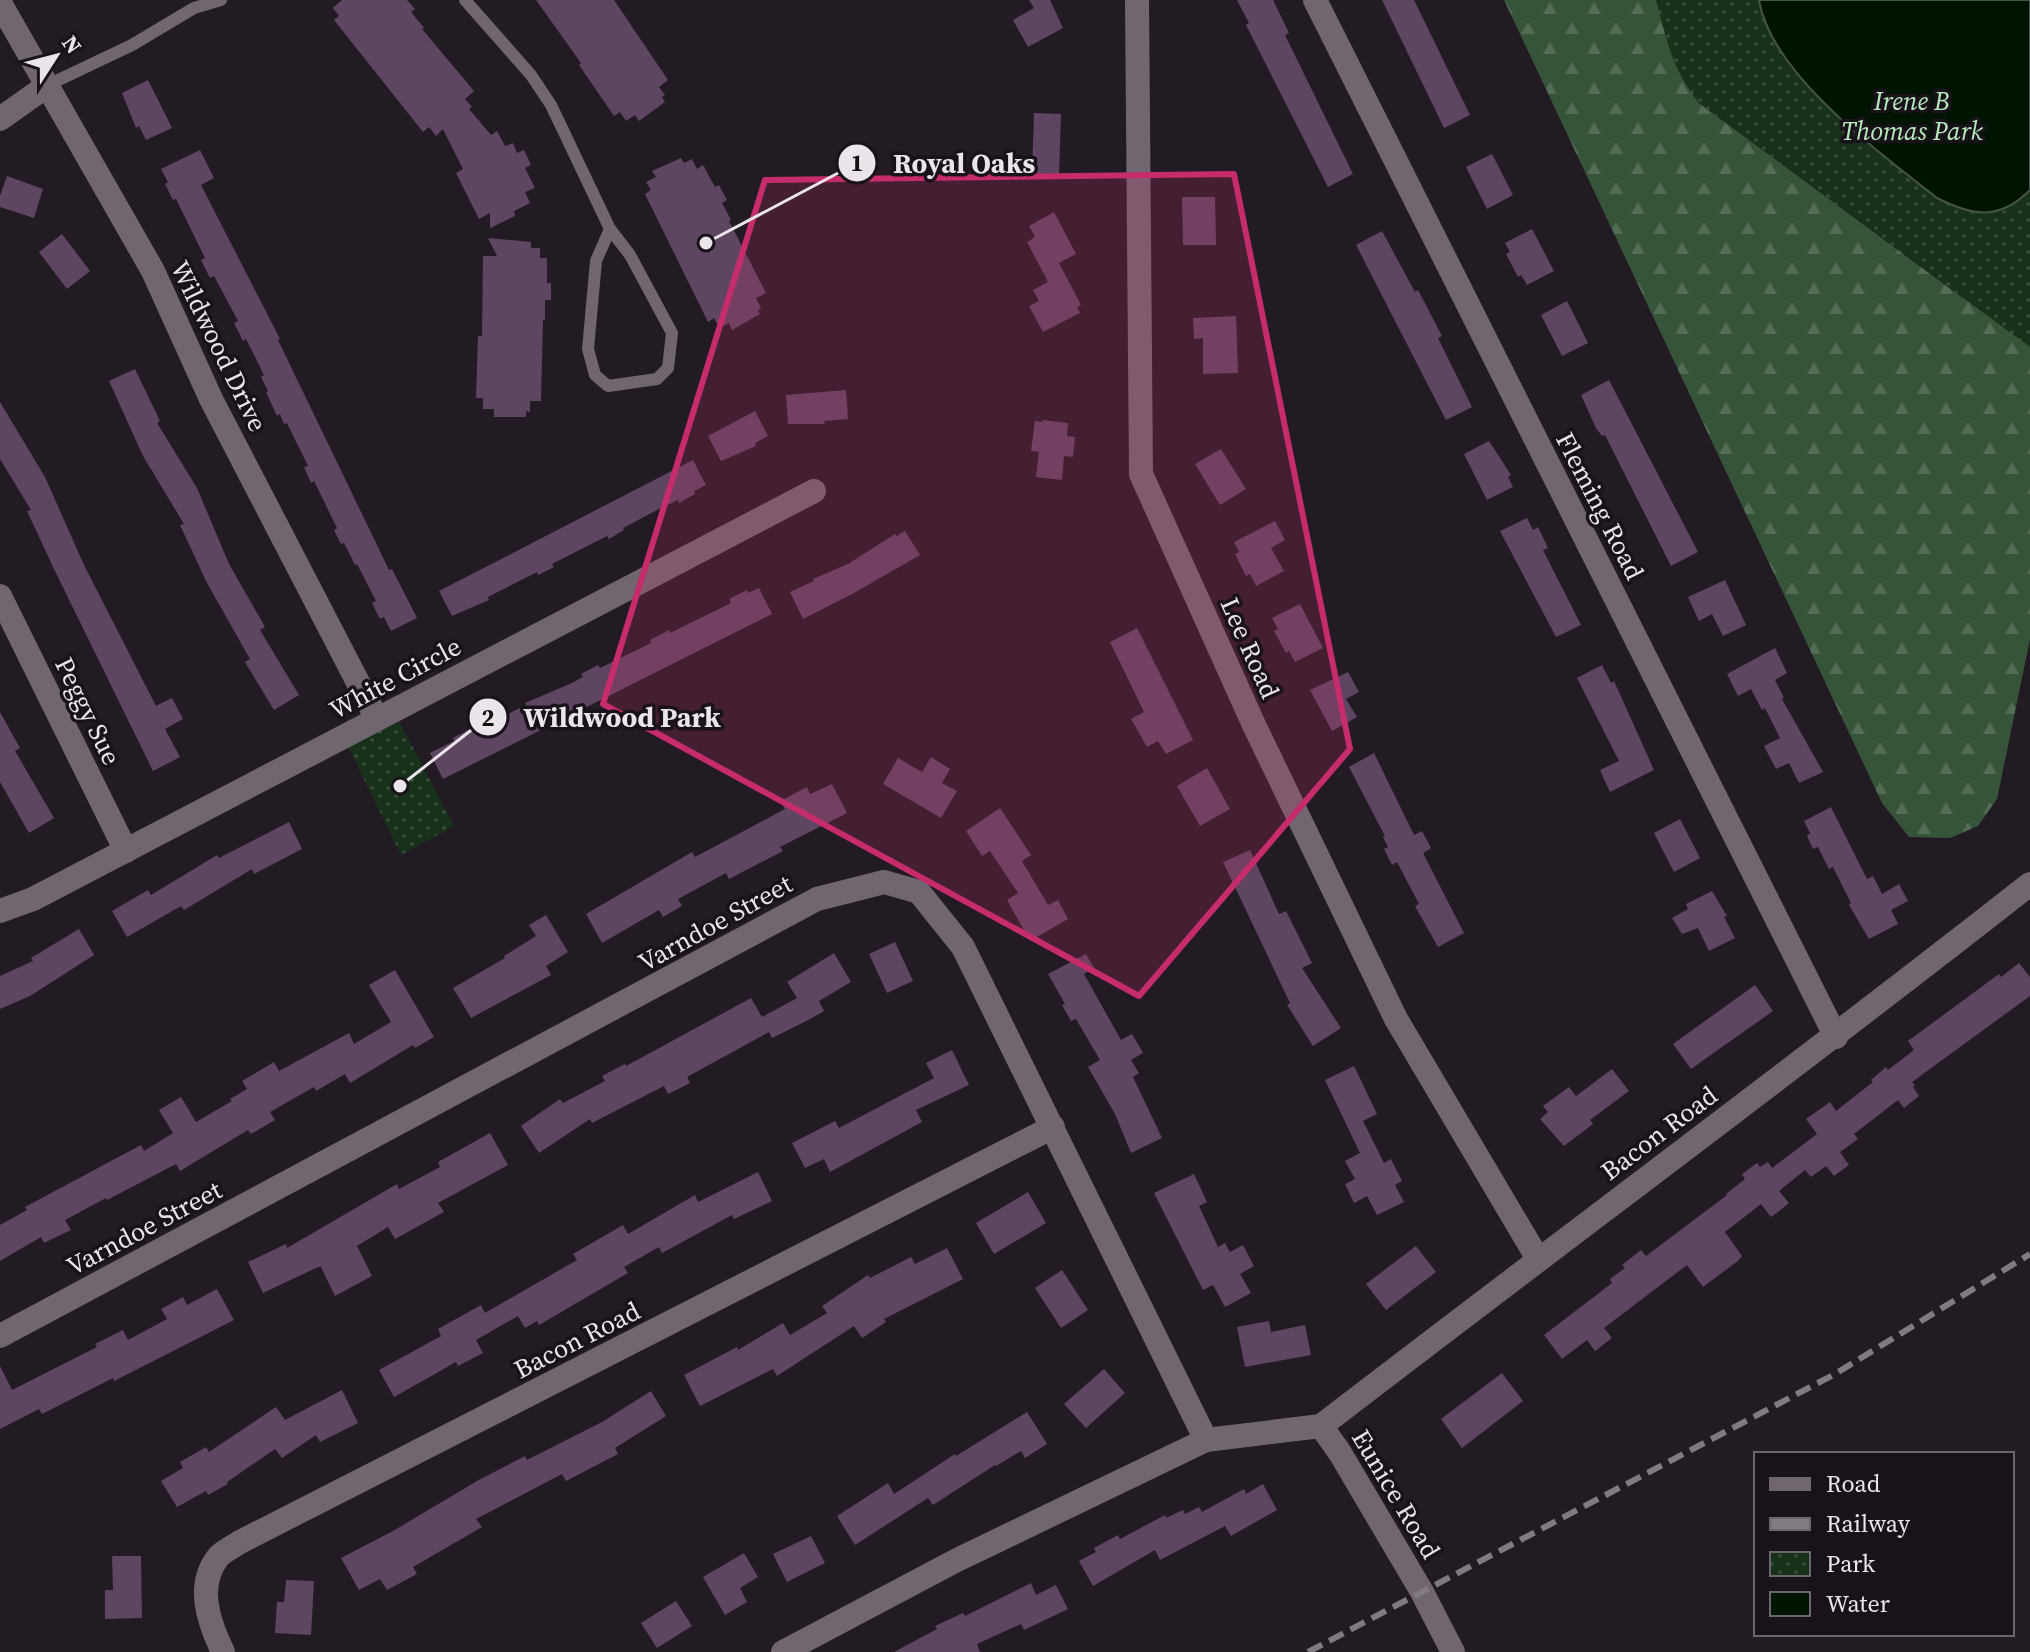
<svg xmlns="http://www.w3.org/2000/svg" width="2030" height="1652" font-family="'Source Serif 4',serif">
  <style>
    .forest { fill: url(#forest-firs) }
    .park { fill: url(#park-dots) }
    .water { fill: #001501; stroke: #465347; stroke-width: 2 }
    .building { fill: #5e4561 }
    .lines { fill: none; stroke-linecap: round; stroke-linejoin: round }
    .service { stroke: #706670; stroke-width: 12 }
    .minor { stroke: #706670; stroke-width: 24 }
    .rail { stroke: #817a81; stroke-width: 6; stroke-dasharray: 16 8; stroke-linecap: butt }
    .marked { fill: #c62c69; fill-opacity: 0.2; stroke: #c62c69; stroke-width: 6; stroke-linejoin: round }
    .labels { text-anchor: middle; stroke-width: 7; stroke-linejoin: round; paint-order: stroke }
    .park-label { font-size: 26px; font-style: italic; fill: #b5ebb9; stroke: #19121a }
    .street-label { font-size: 26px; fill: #ebe5eb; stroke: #19121a }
    .leader { fill: none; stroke: #ebe5eb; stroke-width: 3 }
    .callout-dot { fill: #ebe5eb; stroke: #19121a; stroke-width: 3 }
    .mark-label { font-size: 24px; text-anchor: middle; font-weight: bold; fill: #111 }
    .callout-label { font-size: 28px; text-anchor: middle; font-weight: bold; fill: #ebe5eb; stroke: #19121a; stroke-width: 7; stroke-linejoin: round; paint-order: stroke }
  </style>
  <defs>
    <pattern id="forest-firs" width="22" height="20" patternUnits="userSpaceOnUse" patternTransform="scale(2)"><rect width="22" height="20" fill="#365439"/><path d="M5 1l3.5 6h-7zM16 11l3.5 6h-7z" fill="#536c56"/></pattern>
    <pattern id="park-dots" width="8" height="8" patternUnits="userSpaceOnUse" patternTransform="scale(2)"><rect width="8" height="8" fill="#17311a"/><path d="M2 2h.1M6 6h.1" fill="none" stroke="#394f3b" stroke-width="1.8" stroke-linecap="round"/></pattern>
  </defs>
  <rect width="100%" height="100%" fill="#231b23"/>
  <!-- forest -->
  <polygon class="forest" points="1504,0 1656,0 1699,103 1967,301 2030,270 2030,639 1997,799 1978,826 1950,838 1909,837 1882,803"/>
  <!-- park -->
  <g class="park">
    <path d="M1656,0H2030V347L1699,103C1672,69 1667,41 1656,0Z"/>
    <polygon points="399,721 454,826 401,855 348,746"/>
  </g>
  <!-- water -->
  <path class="water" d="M1759,0H2030V190C2000,220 1974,217 1937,198C1880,153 1771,74 1759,0Z"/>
  <!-- building -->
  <g class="building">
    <polygon points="342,0 407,0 415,9 411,12 424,28 422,29 474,91 465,99 472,107 469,109 491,135 497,131 505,146 513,143 517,153 524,150 531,165 525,168 535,188 525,192 530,203 514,211 515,216 490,228 490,213 479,219 456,173 463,169 443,129 436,136 429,127 423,132 334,20 339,16 333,8"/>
    <polygon points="536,0 614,0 668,80 659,87 665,95 662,97 665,102 639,121 635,115 626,121 620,112 614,116 579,65 581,63"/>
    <polygon points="1029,0 1050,0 1063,28 1028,47 1013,20 1034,8"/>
    <polygon points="1237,0 1273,0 1289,33 1285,35 1353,174 1328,187 1246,25 1249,23"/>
    <polygon points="1382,0 1414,0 1470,115 1444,128"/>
    <polygon points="148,80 172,128 146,140 139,126 136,128 122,93"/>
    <polygon points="1034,113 1061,114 1059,175 1032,174"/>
    <polygon points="200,150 214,178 201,185 280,339 278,340 389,570 392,569 417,618 391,631 384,617 380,619 372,603 376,601 357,564 355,565 344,543 341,544 334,530 337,528 314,481 311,483 304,467 308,466 287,423 284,424 280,414 277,416 266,392 268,391 261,377 264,375 246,339 243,341 234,323 238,321 214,276 210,278 201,260 205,258 176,199 173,200 165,184 168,182 161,169"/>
    <polygon points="1492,154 1513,195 1487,209 1466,167"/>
    <polygon points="681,158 684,163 692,159 697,169 703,165 715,187 719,185 727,200 722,203 731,220 729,221 766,293 756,298 761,308 758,310 760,314 732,330 729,323 719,328 714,318 708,322 645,194 651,190 646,182 656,177 652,171"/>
    <polygon points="7,176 43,189 34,218 0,207 0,196"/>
    <polygon points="1182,197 1215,197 1216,245 1183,245"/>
    <polygon points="1054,212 1076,254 1059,263 1081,305 1077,307 1080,313 1043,332 1029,306 1039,301 1033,290 1048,282 1027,242 1035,237 1029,226"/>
    <polygon points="1532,229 1554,271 1527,285 1521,275 1518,277 1506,254 1510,252 1505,243"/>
    <polygon points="1382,231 1415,292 1418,290 1442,336 1438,338 1472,407 1446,420 1356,245"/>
    <polygon points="62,234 90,271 67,289 39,252"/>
    <polygon points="488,238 531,242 531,248 540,248 540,258 547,258 547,283 551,283 551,300 545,300 545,320 543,320 541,401 530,401 530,412 526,411 526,417 494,417 494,409 483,409 483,398 476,398 478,336 482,336 483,256 497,256"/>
    <polygon points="1567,301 1588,343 1562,356 1541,315"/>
    <polygon points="1236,316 1238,373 1203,374 1203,338 1194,339 1193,318"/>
    <polygon points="135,369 160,421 157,423 197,488 229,564 265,627 260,630 299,695 274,710 245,662 250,659 207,583 180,525 184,524 143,456 109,381"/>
    <polygon points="1609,380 1698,552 1671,566 1605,435 1602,436 1596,428 1581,395"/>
    <polygon points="846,390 848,419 824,421 825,424 788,424 786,395"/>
    <polygon points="0,402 45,477 84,565 156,706 172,698 183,719 165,729 180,757 153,771 54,569 27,511 31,510 0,459"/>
    <polygon points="755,411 768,436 755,443 756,446 721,461 708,436"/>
    <polygon points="1043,420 1068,423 1067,436 1075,437 1073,457 1064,456 1062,480 1036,477 1039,452 1031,451 1035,421 1042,422"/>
    <polygon points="1489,441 1511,475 1508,477 1513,487 1487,500 1464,454"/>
    <polygon points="1221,449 1246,489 1220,505 1195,464"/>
    <polygon points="693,460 706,485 694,491 695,494 679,503 678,500 659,509 623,528 624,530 609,539 607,536 552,564 554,567 538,575 537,572 488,597 489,600 452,616 439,591"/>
    <polygon points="1527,518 1533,530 1538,527 1548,548 1543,550 1581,625 1556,637 1500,531"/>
    <polygon points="1275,521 1285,540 1271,548 1284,571 1256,586 1250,574 1246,576 1235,554 1239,552 1234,542"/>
    <polygon points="905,531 920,555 854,593 803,619 790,592 814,581 813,579 848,564 895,534 896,536"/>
    <polygon points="1725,580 1746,625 1723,636 1712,614 1699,621 1688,597"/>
    <polygon points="759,588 772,614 443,779 430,753 454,741 453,738 470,729 472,732 526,705 525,703 572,683 583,677 581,674 598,665 600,668 651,643 650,640 669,630 670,633 731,603 729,599 747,590 748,593"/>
    <polygon points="1300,604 1323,648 1295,662 1289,651 1286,653 1274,631 1278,629 1272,618"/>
    <polygon points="1137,628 1193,740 1166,754 1158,741 1147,747 1131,719 1144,712 1110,642"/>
    <polygon points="1775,648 1787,673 1775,680 1784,698 1782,699 1823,772 1799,783 1789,763 1776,769 1764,746 1780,738 1765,708 1762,710 1751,689 1738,696 1727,674"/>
    <polygon points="1602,665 1611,683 1614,681 1654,770 1610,792 1600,770 1619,761 1577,678"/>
    <polygon points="1348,672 1359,692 1346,699 1357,717 1332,731 1310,690"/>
    <polygon points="0,712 20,748 15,751 54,818 29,833 0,782"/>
    <polygon points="1374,753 1414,835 1422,831 1431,848 1423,853 1464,933 1438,947 1415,906 1419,904 1397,862 1392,865 1384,849 1388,847 1383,837 1385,836 1349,767"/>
    <polygon points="931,757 950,769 942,783 957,791 941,818 883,784 898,758 922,772"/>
    <polygon points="1207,768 1230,809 1200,826 1177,786"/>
    <polygon points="832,784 847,813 780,847 783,851 729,879 726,873 678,899 682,906 663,917 659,910 602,943 586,914 692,852 695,857 785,809 780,801 807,787 810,794"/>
    <polygon points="1831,807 1867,879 1873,876 1882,894 1899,884 1908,901 1891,910 1898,924 1869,939 1849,905 1851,903 1833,867 1829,869 1818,847 1813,849 1807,836 1810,833 1804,821"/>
    <polygon points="1000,808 1031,855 1022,861 1048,905 1058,900 1068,919 1030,941 1007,900 1018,893 990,851 982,856 966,831"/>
    <polygon points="1680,819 1700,858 1674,872 1654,833"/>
    <polygon points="289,822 302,849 254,874 252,869 184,910 181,906 127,937 112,911 148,890 151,895 217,855 219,858"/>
    <polygon points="1250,850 1279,914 1286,911 1312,963 1302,968 1341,1028 1313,1046 1287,1005 1290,1003 1223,862"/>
    <polygon points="1712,891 1727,916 1724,917 1735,938 1709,951 1698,928 1682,934 1672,918 1688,909 1686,904"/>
    <polygon points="546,915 568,952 546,966 551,975 471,1018 453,988 505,958 504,956 536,936 529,925"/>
    <polygon points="79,929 94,955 30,996 0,1009 0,976 33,961 31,958"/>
    <polygon points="895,942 913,981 887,993 869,954"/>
    <polygon points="834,953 851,982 819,1001 824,1011 810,1019 772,1038 769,1032 687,1077 690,1083 668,1094 664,1086 592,1123 590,1119 539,1153 521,1126 560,1099 563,1103 605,1081 602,1076 625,1064 626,1066 751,998 762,1017 797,998 787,982"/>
    <polygon points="1086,954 1094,968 1084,974 1121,1040 1132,1034 1143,1053 1131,1060 1139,1073 1133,1077 1162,1138 1131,1153 1115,1114 1088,1067 1100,1060 1076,1019 1071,1021 1062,1005 1065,1004 1048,974"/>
    <polygon points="2019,963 2030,977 2030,996 1912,1082 1915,1085 1913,1087 1919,1096 1904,1108 1898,1100 1854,1134 1858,1139 1840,1152 1849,1165 1834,1176 1826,1166 1811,1177 1805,1170 1779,1191 1789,1203 1778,1212 1771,1217 1761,1204 1725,1232 1742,1256 1739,1260 1703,1287 1687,1265 1604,1328 1612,1338 1595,1351 1587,1340 1562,1359 1544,1335 1612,1283 1610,1279 1625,1268 1622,1265 1641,1250 1646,1256 1727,1195 1726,1194 1745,1179 1742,1174 1757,1163 1760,1167 1768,1162 1772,1168 1817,1134 1806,1119 1830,1102 1836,1111 1873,1082 1871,1080 1886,1067 1888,1070 1914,1050 1908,1041 1999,974 2001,977"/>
    <polygon points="395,970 434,1037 415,1048 413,1045 350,1083 345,1074 316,1091 314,1087 270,1112 275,1120 251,1134 248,1130 180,1171 176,1164 107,1200 106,1198 65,1220 71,1230 44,1243 41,1237 0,1261 0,1225 27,1210 25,1207 141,1145 144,1151 173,1133 159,1110 181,1097 196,1122 232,1101 230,1099 247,1089 242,1081 274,1062 279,1071 349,1033 354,1044 391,1022 369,985"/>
    <polygon points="1755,985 1773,1011 1691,1069 1673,1044"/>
    <polygon points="952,1050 969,1085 916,1110 922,1122 830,1172 824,1159 805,1168 792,1143 835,1121 839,1128 934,1078 926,1063"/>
    <polygon points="1354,1066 1377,1114 1363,1121 1384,1163 1391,1159 1402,1181 1395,1185 1404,1202 1377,1215 1367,1196 1354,1203 1345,1184 1355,1179 1345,1161 1360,1153 1325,1080"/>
    <polygon points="1612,1069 1629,1091 1590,1120 1593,1124 1564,1146 1540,1119 1548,1112 1543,1106 1569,1087 1576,1096"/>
    <polygon points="490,1133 508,1165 438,1203 444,1212 395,1239 388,1227 357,1246 372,1276 335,1296 321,1267 318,1267 263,1293 248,1262 286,1244 287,1248 397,1184 399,1189 440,1167 438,1162"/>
    <polygon points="758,1172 772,1201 734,1219 732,1215 662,1253 659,1247 624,1267 628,1273 539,1325 537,1321 525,1328 518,1316 476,1340 483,1353 458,1366 456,1362 394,1397 379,1370 441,1336 438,1329 481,1305 485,1313 577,1260 573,1254 623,1225 628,1234 695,1195 698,1202"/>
    <polygon points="1194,1174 1207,1202 1199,1206 1218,1247 1225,1243 1230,1252 1243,1245 1254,1266 1240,1274 1251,1293 1225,1307 1213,1285 1203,1290 1154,1193"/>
    <polygon points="1028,1192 1046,1223 994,1254 976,1223"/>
    <polygon points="1416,1246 1436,1272 1386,1310 1366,1284"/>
    <polygon points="947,1248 963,1279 884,1319 886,1322 862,1338 854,1326 777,1376 773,1369 700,1406 684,1375 737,1347 738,1350 783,1323 790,1335 827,1313 822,1306 868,1275 870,1278 911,1257 915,1264"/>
    <polygon points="1062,1270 1088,1310 1061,1328 1035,1288"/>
    <polygon points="217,1289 234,1320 114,1381 113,1378 42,1414 39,1409 0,1429 0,1366 12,1390 97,1347 95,1344 123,1330 128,1340 167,1319 161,1309 183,1297 187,1305"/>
    <polygon points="1269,1321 1271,1332 1305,1325 1311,1355 1245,1367 1237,1327"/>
    <polygon points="1104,1369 1125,1393 1086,1428 1064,1404"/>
    <polygon points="1502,1373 1523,1401 1462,1448 1441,1419"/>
    <polygon points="342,1390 358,1423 320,1442 316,1435 282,1458 275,1449 227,1482 228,1484 208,1495 206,1491 177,1507 161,1481 183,1468 180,1462 206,1447 209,1452 276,1407 285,1420"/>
    <polygon points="651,1391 666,1416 615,1448 618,1454 566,1481 562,1474 476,1519 482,1527 413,1567 417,1574 387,1590 380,1579 359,1590 341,1558 393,1531 477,1481 525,1456 527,1460 602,1422"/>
    <polygon points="1027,1412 1047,1444 1025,1458 1021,1451 996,1466 995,1465 933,1505 928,1498 855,1545 837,1516 888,1483 894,1494 955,1454 956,1456"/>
    <polygon points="1263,1484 1277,1510 1231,1536 1225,1526 1160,1560 1155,1550 1093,1586 1079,1561 1096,1552 1094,1548 1118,1535 1120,1539 1165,1515 1166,1518 1183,1510 1185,1514 1199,1507 1202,1512 1244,1489 1246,1494"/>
    <polygon points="811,1536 825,1563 787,1582 773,1554"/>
    <polygon points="744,1553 758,1577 740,1588 747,1602 725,1615 703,1577"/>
    <polygon points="112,1556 141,1556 142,1618 105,1619 105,1590 113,1590"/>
    <polygon points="286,1580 314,1581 311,1635 275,1633 277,1602 284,1602"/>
    <polygon points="1031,1583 1036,1595 1056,1585 1068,1609 1024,1630 1021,1624 977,1644 980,1652 894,1652 937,1629 935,1626 963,1613 965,1616"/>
    <polygon points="676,1601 692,1626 657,1648 641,1623"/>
  </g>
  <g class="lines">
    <!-- service -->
    <g class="service">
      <polyline points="465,0 531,75 551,105 610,229 630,255 672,333 668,368 657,379 608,386 595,375 588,349 596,261 610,229"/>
      <polyline points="48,85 132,45 194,8 221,0"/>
    </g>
    <!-- minor -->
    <g class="minor">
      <polyline points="1137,0 1141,474 1254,725 1396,1019 1538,1259"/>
      <polyline points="1315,0 1836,1037"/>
      <polyline points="0,3 153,271 211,399 377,719"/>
      <polyline points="0,119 48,85"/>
      <polyline points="0,596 126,851"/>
      <polyline points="0,911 33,899 814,491"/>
      <polyline points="0,1336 817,899 884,882 919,892 963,947 1206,1440"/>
      <path d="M1321,1426C1556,1245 1796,1068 2030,884"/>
      <polyline points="1321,1426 1340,1453 1422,1592 1453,1652"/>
      <path d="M223,1652C209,1623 195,1585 219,1556C224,1551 234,1546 240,1542L1053,1127"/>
      <polyline points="783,1652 957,1560 1206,1440 1321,1426"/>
    </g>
    <!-- rail -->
    <polyline class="rail" points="1308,1652 1835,1374 2030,1254"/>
  </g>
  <!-- marked area -->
  <path class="marked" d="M1234,174L1350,749L1139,996L603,704L765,180Z"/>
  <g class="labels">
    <!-- park labels -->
    <g class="park-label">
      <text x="1912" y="110">Irene B<tspan x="1912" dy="30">Thomas Park</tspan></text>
    </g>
    <!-- street labels -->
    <g class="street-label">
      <text transform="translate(219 346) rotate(64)" y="9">Wildwood Drive</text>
      <text transform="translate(1600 506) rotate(63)" y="9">Fleming Road</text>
      <text transform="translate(1250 648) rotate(66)" y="9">Lee Road</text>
      <text transform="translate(395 678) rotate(-28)" y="9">White Circle</text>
      <text transform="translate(88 711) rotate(64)" y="9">Peggy Sue</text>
      <text transform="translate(715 923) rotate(-29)" y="9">Varndoe Street</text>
      <text transform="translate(1659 1133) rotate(-37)" y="9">Bacon Road</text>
      <text transform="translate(144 1228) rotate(-28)" y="9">Varndoe Street</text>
      <text transform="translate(577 1340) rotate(-27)" y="9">Bacon Road</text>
      <text transform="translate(1396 1494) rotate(59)" y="9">Eunice Road</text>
    </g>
  </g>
  <!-- callouts -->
  <path class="leader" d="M706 243L857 163M400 786L488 717"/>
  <g class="callout-dot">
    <circle cx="706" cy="243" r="8"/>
    <circle cx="400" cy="786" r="8"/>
    <circle cx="857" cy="163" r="20"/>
    <circle cx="488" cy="717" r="20"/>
  </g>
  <g class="mark-label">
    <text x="857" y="171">1</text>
    <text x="488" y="726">2</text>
  </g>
  <g class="callout-label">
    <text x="964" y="173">Royal Oaks</text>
    <text x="622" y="727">Wildwood Park</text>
  </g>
  <!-- legend -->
  <rect x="1754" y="1452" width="260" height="184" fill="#19121a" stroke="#6d666e" stroke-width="2"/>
  <rect x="1770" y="1478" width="40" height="12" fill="#706670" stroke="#6d666e" stroke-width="2"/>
  <text x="1826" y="1492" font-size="24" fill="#ebe5eb">Road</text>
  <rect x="1770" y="1518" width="40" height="12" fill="#817a81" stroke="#6d666e" stroke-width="2"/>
  <text x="1826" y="1532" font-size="24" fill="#ebe5eb">Railway</text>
  <rect x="1770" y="1552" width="40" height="24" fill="url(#park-dots)" stroke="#6d666e" stroke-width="2"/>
  <text x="1826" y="1572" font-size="24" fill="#ebe5eb">Park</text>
  <rect x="1770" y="1592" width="40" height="24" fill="#001501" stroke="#6d666e" stroke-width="2"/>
  <text x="1826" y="1612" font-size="24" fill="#ebe5eb">Water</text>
  <!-- north arrow -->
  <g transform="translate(56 56) rotate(54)" stroke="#19121a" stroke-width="6" paint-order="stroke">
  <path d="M0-6L14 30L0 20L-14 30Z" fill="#ebe5eb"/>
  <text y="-12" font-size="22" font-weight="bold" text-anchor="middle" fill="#ebe5eb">N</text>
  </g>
</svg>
